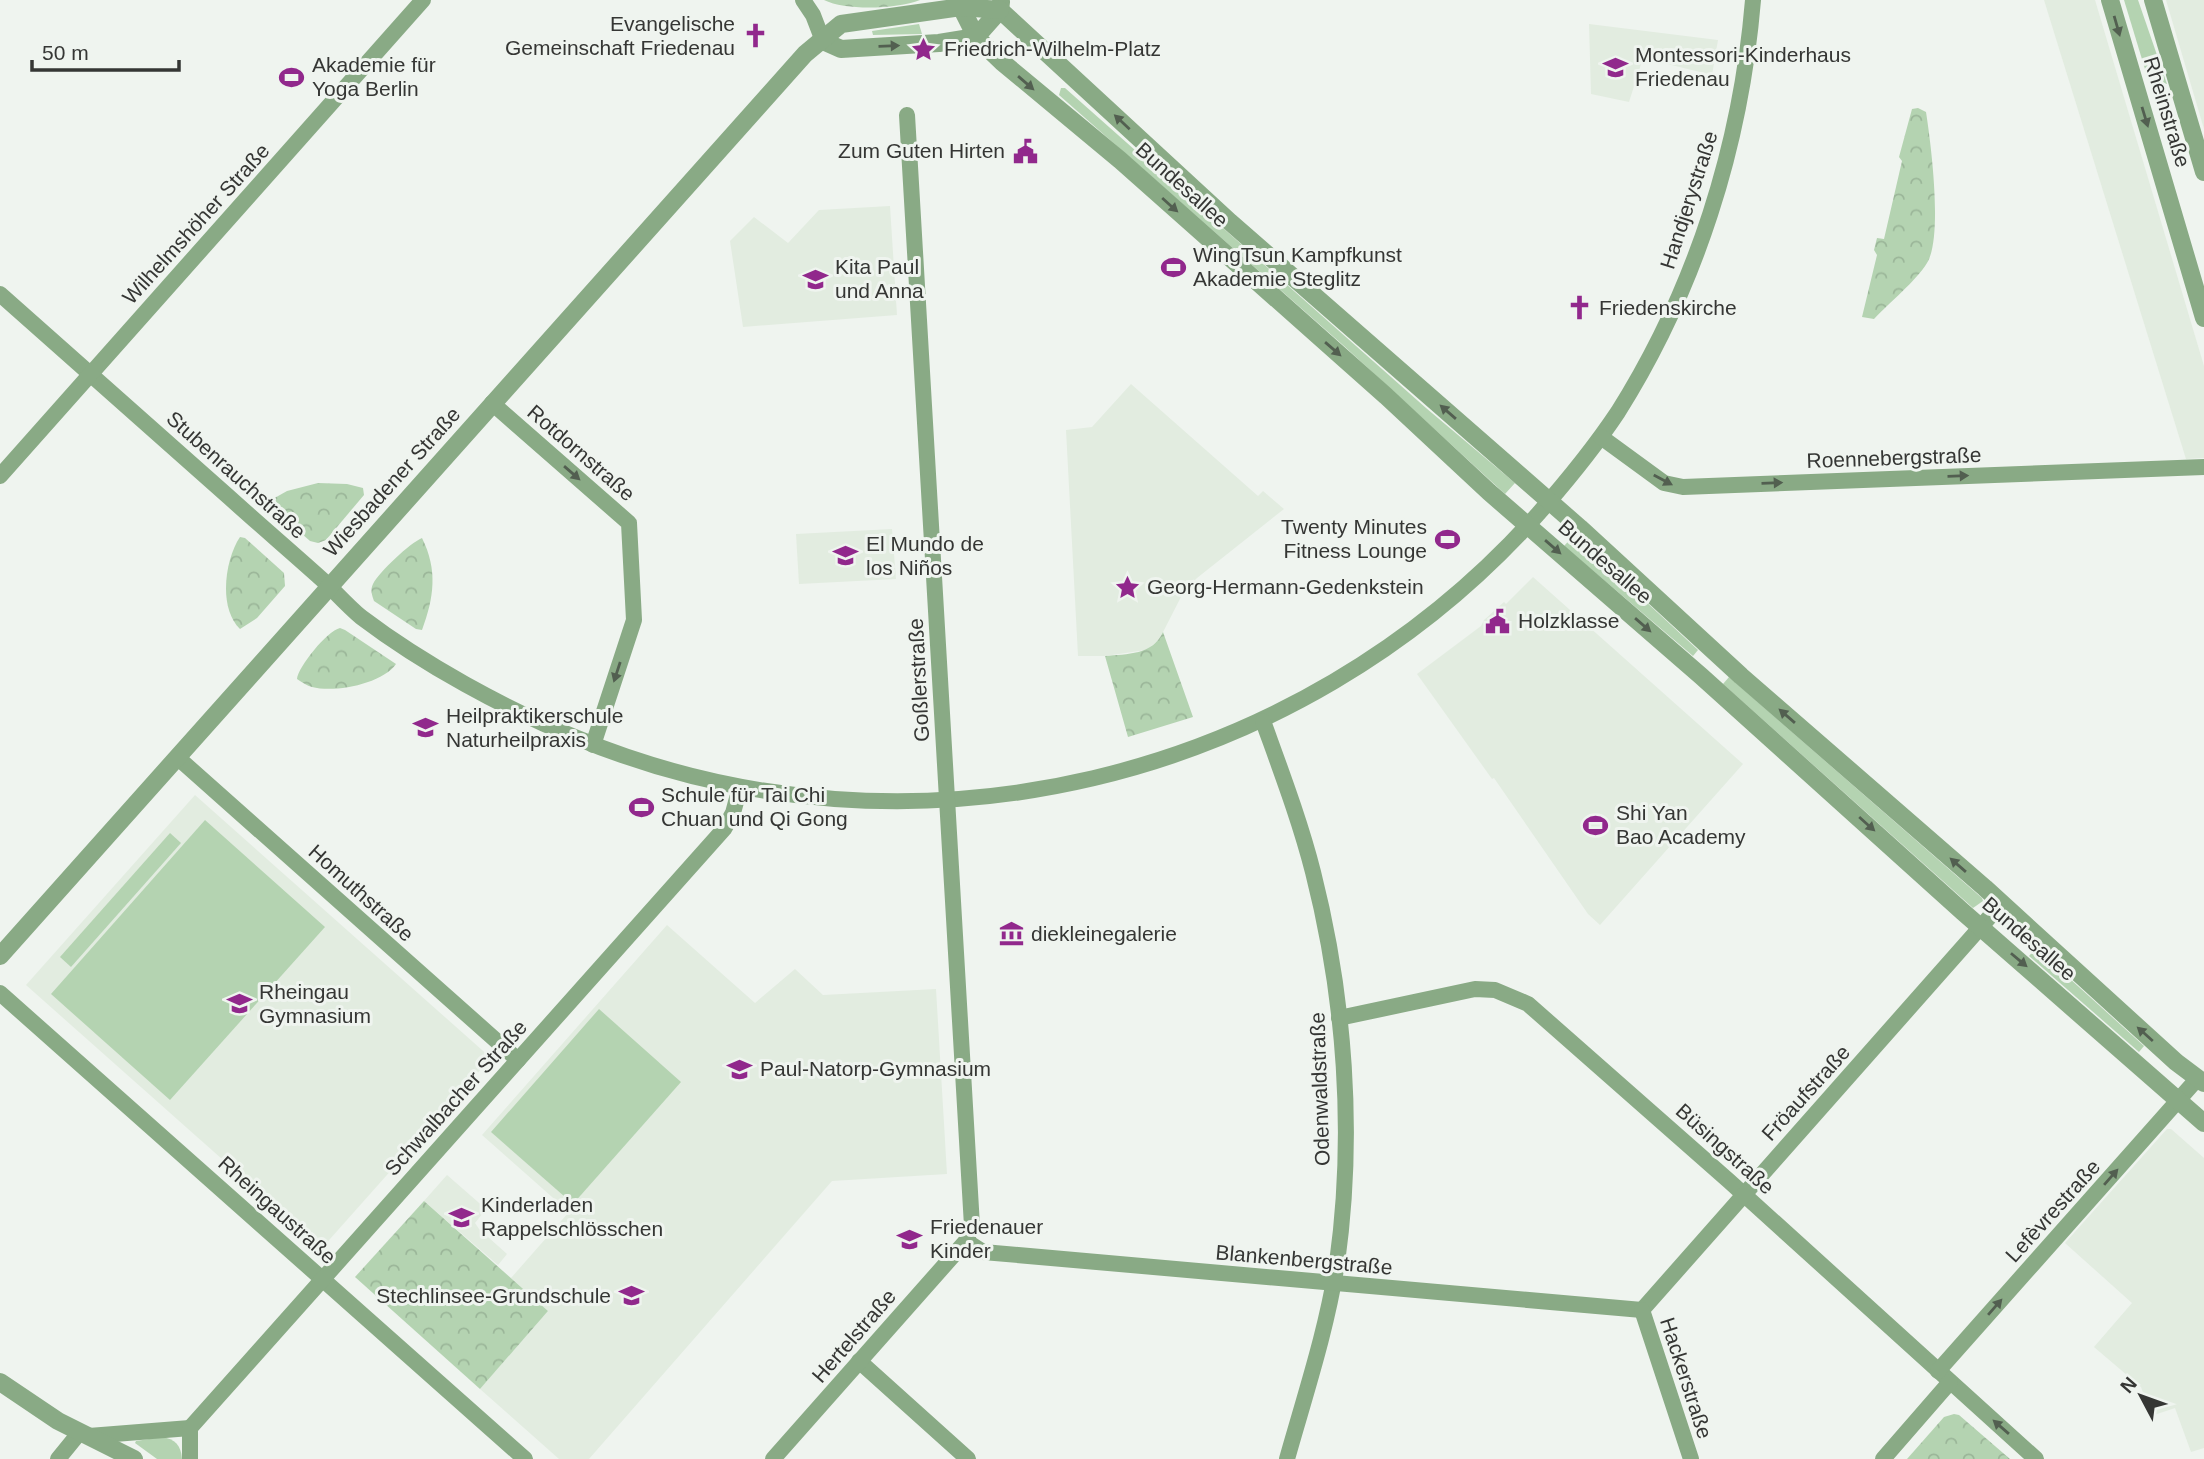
<svg xmlns="http://www.w3.org/2000/svg" width="2204" height="1459" font-family="Arial,sans-serif">
  <style>
    .built { fill: #e2ece0 }
    .grass { fill: #b4d3b1 }
    .park { fill: url(#park-crowns) }
    .lines { fill: none; stroke-linecap: round; stroke-linejoin: round }
    .minor { stroke: #89aa85; stroke-width: 16 }
    .tertiary { stroke: #89aa85; stroke-width: 18 }
    .oneway { fill: #525f50 }
    .labels { text-anchor: middle; stroke-width: 6; stroke-linejoin: round; paint-order: stroke }
    .poi-label { font-size: 21px; fill: #353634; stroke: #eff4ef; text-anchor: start }
    .street-label { font-size: 21px; fill: #353634; stroke: #eff4ef }
  </style>
  <defs>
    <pattern id="park-crowns" width="20" height="18" patternUnits="userSpaceOnUse" patternTransform="scale(1.75)"><rect width="20" height="18" fill="#b4d3b1"/><path d="M2 6a3 3 0 1 1 6 0M12 15a3 3 0 1 1 6 0" fill="none" stroke="#9bb699"/></pattern>
  </defs>
  <rect width="100%" height="100%" fill="#eff4ef"/>
  <!-- built -->
  <g class="built">
    <polygon points="2044,0 2095,0 2204,366 2204,458 2186,459"/>
    <polygon points="2166,0 2204,0 2204,129"/>
    <polygon points="1589,24 1718,40 1712,75 1643,58 1629,102 1591,94"/>
    <polygon points="890,206 897,315 743,327 730,241 754,217 788,243 819,210"/>
    <polygon points="1131,384 1258,496 1263,491 1284,509 1197,578 1184,591 1159,640 1146,650 1105,656 1078,656 1066,430 1092,427"/>
    <polygon points="892,529 896,579 799,584 796,534"/>
    <polygon points="1533,577 1743,764 1600,925 1588,914 1494,778 1492,779 1417,674 1481,626 1484,620 1504,602 1506,604"/>
    <polygon points="195,795 491,1058 322,1248 26,985"/>
    <polygon points="667,925 755,1003 795,969 823,995 936,989 947,1174 832,1181 589,1459 559,1459 480,1389 548,1311 511,1278 569,1212 482,1135"/>
    <polygon points="2167,1129 2171,1129 2204,1158 2204,1448 2191,1452 2175,1408 2151,1416 2141,1387 2094,1347 2132,1303 2065,1243"/>
    <polygon points="447,1175 486,1209 475,1223 479,1229 507,1254 498,1265 424,1201"/>
  </g>
  <!-- grass -->
  <g class="grass">
    <polygon points="2124,0 2138,0 2167,84 2148,79"/>
    <polygon points="919,24 922,34 873,35 872,31"/>
    <polygon points="1061,88 1065,88 1426,408 1515,483 1505,494 1344,346 1059,95"/>
    <polygon points="1574,535 1698,650 1693,656 1564,546"/>
    <polygon points="1729,677 1982,898 1983,901 1973,908 1723,684"/>
    <polygon points="205,820 325,927 170,1100 51,994"/>
    <polygon points="170,833 181,843 71,967 60,957"/>
    <polygon points="2036,948 2144,1046 2139,1052 2029,956"/>
    <polygon points="599,1009 681,1082 573,1204 491,1132"/>
    <path d="M162,1437C175,1439 181,1445 182,1459H157L135,1443L136,1441Z"/>
  </g>
  <!-- park -->
  <g class="park">
    <path d="M824,0H920C897,9 846,11 824,0Z"/>
    <path d="M1918,108L1926,112C1931,144 1943,237 1927,263C1916,281 1889,303 1874,319L1862,317L1877,255L1874,250L1877,238L1884,239L1902,161L1899,157L1912,109Z"/>
    <polygon points="318,483 347,484 363,488 364,495 326,540 318,543 310,541 269,505 271,500 287,491"/>
    <path d="M240,537L245,538L284,573L285,586L257,618L240,629C218,608 225,559 240,537Z"/>
    <path d="M422,538C438,570 434,598 422,630L416,629L374,601C372,595 370,590 373,584C379,572 410,543 422,538Z"/>
    <path d="M340,628L345,630L396,664C382,684 335,693 312,687C307,686 302,682 297,679C298,667 327,631 340,628Z"/>
    <path d="M1163,632L1193,717L1128,737L1105,656C1127,654 1153,655 1163,632Z"/>
    <polygon points="424,1201 548,1311 480,1389 355,1277"/>
    <polygon points="1954,1414 1959,1415 2010,1459 1907,1459 1944,1417"/>
  </g>
  <g class="lines">
    <!-- minor -->
    <g class="minor">
      <polyline points="803,0 813,15 823,41"/>
      <path d="M0,294C77,362 153,430 230,498C262,527 295,555 327,584C338,595 349,607 361,617C423,664 505,709 577,738C911,876 1299,782 1538,514C1567,481 1594,448 1618,412C1696,288 1741,145 1753,0"/>
      <polyline points="492,403 629,523 634,620 593,745"/>
      <polyline points="1601,437 1664,483 1683,487 2204,467"/>
      <polyline points="0,476 423,0"/>
      <path d="M1263,721C1281,771 1300,821 1313,872C1345,998 1355,1134 1337,1263C1327,1329 1305,1395 1287,1459"/>
      <polyline points="177,757 518,1060"/>
      <polyline points="0,993 525,1459"/>
      <polyline points="1339,1018 1475,989 1495,990 1528,1004 1729,1181 2036,1459"/>
      <polyline points="966,1241 983,1252 1642,1310"/>
      <polyline points="1642,1310 2001,904"/>
      <polyline points="1642,1310 1691,1459"/>
      <polyline points="859,1361 968,1459"/>
      <polyline points="1938,1371 2198,1078"/>
      <polyline points="89,1436 190,1428"/>
      <polyline points="58,1459 80,1432"/>
      <polyline points="190,1459 190,1428 724,829 733,813 740,787"/>
      <polyline points="773,1459 966,1241 972,1226 907,115"/>
      <polyline points="1883,1459 1950,1382"/>
    </g>
    <!-- tertiary -->
    <g class="tertiary">
      <polyline points="962,0 961,7 976,37 1002,62 1120,160 1386,396 1489,492 1701,676 1963,912 2204,1123"/>
      <polyline points="2110,0 2204,318"/>
      <polyline points="2153,0 2204,172"/>
      <polyline points="1000,10 1230,222 1580,528 1741,676 1985,888 2176,1062 2204,1083"/>
      <polyline points="823,41 841,49 939,43 976,37 1000,10 1001,2"/>
      <polyline points="0,956 805,54 841,24 961,7 1000,10"/>
      <polyline points="0,1382 58,1421 134,1459"/>
    </g>
  </g>
  <!-- one-way arrows -->
  <defs><path id="oneway-solid" d="M-6-.8H1V-3.2L6.5 0L1 3.2V.8H-6Z" transform="scale(1.75)"/></defs>
  <g class="oneway">
    <use href="#oneway-solid" transform="translate(2117 26) rotate(74)"/>
    <use href="#oneway-solid" transform="translate(889 46) rotate(-2)"/>
    <use href="#oneway-solid" transform="translate(1026 83) rotate(41)"/>
    <use href="#oneway-solid" transform="translate(2145 117) rotate(73)"/>
    <use href="#oneway-solid" transform="translate(1122 122) rotate(-137)"/>
    <use href="#oneway-solid" transform="translate(1170 205) rotate(42)"/>
    <use href="#oneway-solid" transform="translate(1333 349) rotate(41)"/>
    <use href="#oneway-solid" transform="translate(1448 412) rotate(-139)"/>
    <use href="#oneway-solid" transform="translate(572 473) rotate(41)"/>
    <use href="#oneway-solid" transform="translate(1958 476) rotate(-2)"/>
    <use href="#oneway-solid" transform="translate(1663 480) rotate(28)"/>
    <use href="#oneway-solid" transform="translate(1772 483) rotate(-2)"/>
    <use href="#oneway-solid" transform="translate(1553 547) rotate(41)"/>
    <use href="#oneway-solid" transform="translate(1643 625) rotate(41)"/>
    <use href="#oneway-solid" transform="translate(617 672) rotate(108)"/>
    <use href="#oneway-solid" transform="translate(1787 716) rotate(-139)"/>
    <use href="#oneway-solid" transform="translate(1867 824) rotate(42)"/>
    <use href="#oneway-solid" transform="translate(1958 865) rotate(-139)"/>
    <use href="#oneway-solid" transform="translate(2019 960) rotate(40)"/>
    <use href="#oneway-solid" transform="translate(2145 1034) rotate(-138)"/>
    <use href="#oneway-solid" transform="translate(2111 1177) rotate(-49)"/>
    <use href="#oneway-solid" transform="translate(1995 1307) rotate(-49)"/>
    <use href="#oneway-solid" transform="translate(2001 1427) rotate(-139)"/>
  </g>
  <!-- icons -->
  <defs>
    <symbol id="church-bare" viewBox="-9 -9 18 18"><path d="M-1.2-6h2.4v3.5h3.3v2.4h-3.3V6h-2.4V-.1h-3.3v-2.4h3.3Z" fill="#91288c" stroke="#eff4ef" stroke-width="2.5" paint-order="stroke"/></symbol>
    <symbol id="sight-bare" viewBox="-9 -9 18 18"><path d="M0-6L1.8-2.2L6-1.7L2.9 1.2L3.7 5.4L0 3.3L-3.7 5.4L-2.9 1.2L-6-1.7L-1.8-2.2Z" fill="#91288c" stroke="#eff4ef" stroke-width="2.5" paint-order="stroke"/></symbol>
    <symbol id="school-bare" viewBox="-9 -9 18 18"><path d="M0-5L7-2L0 1L-7-2ZM-4 1L0 2.5L4 1V4Q0 6-4 4Z" fill="#91288c" stroke="#eff4ef" stroke-width="2.5" paint-order="stroke"/></symbol>
    <symbol id="stadium-bare" viewBox="-9 -9 18 18"><path d="M0-5a6.5 5 0 1 0 0 10a6.5 5 0 1 0 0-10ZM-3.5-1.8h7v3.6h-7Z" fill="#91288c" stroke="#eff4ef" stroke-width="2.5" paint-order="stroke"/></symbol>
    <symbol id="civic-bare" viewBox="-9 -9 18 18"><path d="M-.6-6.5H3V-4.5H.6V-3L4-1V1h2V6H-6V1h2V-1L-.6-3ZM-1.2 2.5V6h2.4V2.5Z" fill="#91288c" stroke="#eff4ef" stroke-width="2.5" paint-order="stroke"/></symbol>
    <symbol id="university-bare" viewBox="-9 -9 18 18"><path d="M0-5L7-2L0 1L-7-2ZM-4 1L0 2.5L4 1V4Q0 6-4 4Z" fill="#91288c" stroke="#eff4ef" stroke-width="2.5" paint-order="stroke"/></symbol>
    <symbol id="museum-bare" viewBox="-9 -9 18 18"><path d="M0-6L6-3V-2H-6V-3ZM-5-1h2V3h-2ZM-1-1h2V3h-2ZM3-1h2V3H3ZM-6 4H6V6H-6Z" fill="#91288c" stroke="#eff4ef" stroke-width="2.5" paint-order="stroke"/></symbol>
  </defs>
  <g fill-rule="evenodd">
    <use href="#church-bare" x="738" y="18" width="35" height="35"/>
    <use href="#sight-bare" x="906" y="32" width="35" height="35"/>
    <use href="#school-bare" x="1598" y="50" width="35" height="35"/>
    <use href="#stadium-bare" x="274" y="60" width="35" height="35"/>
    <use href="#civic-bare" x="1008" y="134" width="35" height="35"/>
    <use href="#stadium-bare" x="1156" y="250" width="35" height="35"/>
    <use href="#school-bare" x="798" y="262" width="35" height="35"/>
    <use href="#church-bare" x="1562" y="290" width="35" height="35"/>
    <use href="#stadium-bare" x="1430" y="522" width="35" height="35"/>
    <use href="#school-bare" x="828" y="538" width="35" height="35"/>
    <use href="#sight-bare" x="1110" y="570" width="35" height="35"/>
    <use href="#civic-bare" x="1480" y="604" width="35" height="35"/>
    <use href="#university-bare" x="408" y="710" width="35" height="35"/>
    <use href="#stadium-bare" x="624" y="790" width="35" height="35"/>
    <use href="#stadium-bare" x="1578" y="808" width="35" height="35"/>
    <use href="#museum-bare" x="994" y="916" width="35" height="35"/>
    <use href="#school-bare" x="222" y="986" width="35" height="35"/>
    <use href="#school-bare" x="722" y="1052" width="35" height="35"/>
    <use href="#school-bare" x="444" y="1200" width="35" height="35"/>
    <use href="#school-bare" x="892" y="1222" width="35" height="35"/>
    <use href="#school-bare" x="614" y="1278" width="35" height="35"/>
  </g>
  <g class="labels">
    <!-- poi labels -->
    <g class="poi-label">
      <text x="735" y="31" text-anchor="end">Evangelische<tspan x="735" dy="24">Gemeinschaft Friedenau</tspan></text>
      <text x="944" y="56">Friedrich-Wilhelm-Platz</text>
      <text x="1635" y="62">Montessori-Kinderhaus<tspan x="1635" dy="24">Friedenau</tspan></text>
      <text x="312" y="72">Akademie für<tspan x="312" dy="24">Yoga Berlin</tspan></text>
      <text x="1005" y="158" text-anchor="end">Zum Guten Hirten</text>
      <text x="1193" y="262">WingTsun Kampfkunst<tspan x="1193" dy="24">Akademie Steglitz</tspan></text>
      <text x="835" y="274">Kita Paul<tspan x="835" dy="24">und Anna</tspan></text>
      <text x="1599" y="315">Friedenskirche</text>
      <text x="1427" y="534" text-anchor="end">Twenty Minutes<tspan x="1427" dy="24">Fitness Lounge</tspan></text>
      <text x="866" y="551">El Mundo de<tspan x="866" dy="24">los Niños</tspan></text>
      <text x="1147" y="594">Georg-Hermann-Gedenkstein</text>
      <text x="1518" y="628">Holzklasse</text>
      <text x="446" y="723">Heilpraktikerschule<tspan x="446" dy="24">Naturheilpraxis</tspan></text>
      <text x="661" y="802">Schule für Tai Chi<tspan x="661" dy="24">Chuan und Qi Gong</tspan></text>
      <text x="1616" y="820">Shi Yan<tspan x="1616" dy="24">Bao Academy</tspan></text>
      <text x="1031" y="941">diekleinegalerie</text>
      <text x="259" y="999">Rheingau<tspan x="259" dy="24">Gymnasium</tspan></text>
      <text x="760" y="1076">Paul-Natorp-Gymnasium</text>
      <text x="481" y="1212">Kinderladen<tspan x="481" dy="24">Rappelschlösschen</tspan></text>
      <text x="930" y="1234">Friedenauer<tspan x="930" dy="24">Kinder</tspan></text>
      <text x="611" y="1303" text-anchor="end">Stechlinsee-Grundschule</text>
    </g>
    <!-- street labels -->
    <g class="street-label">
      <text transform="translate(2167 112) rotate(73)" y="7">Rheinstraße</text>
      <text transform="translate(1182 185) rotate(42)" y="7">Bundesallee</text>
      <text transform="translate(1689 200) rotate(-72)" y="7">Handjerystraße</text>
      <text transform="translate(196 224) rotate(-48)" y="7">Wilhelmshöher Straße</text>
      <text transform="translate(581 453) rotate(41)" y="7">Rotdornstraße</text>
      <text transform="translate(1894 458) rotate(-2)" y="7">Roennebergstraße</text>
      <text transform="translate(236 475) rotate(42)" y="7">Stubenrauchstraße</text>
      <text transform="translate(392 482) rotate(-48)" y="7">Wiesbadener Straße</text>
      <text transform="translate(1605 562) rotate(41)" y="7">Bundesallee</text>
      <text transform="translate(919 680) rotate(-93)" y="7">Goßlerstraße</text>
      <text transform="translate(361 893) rotate(42)" y="7">Homuthstraße</text>
      <text transform="translate(2029 939) rotate(41)" y="7">Bundesallee</text>
      <text transform="translate(1320 1089) rotate(-92)" y="7">Odenwaldstraße</text>
      <text transform="translate(1806 1093) rotate(-48)" y="7">Fröaufstraße</text>
      <text transform="translate(456 1098) rotate(-48)" y="7">Schwalbacher Straße</text>
      <text transform="translate(1725 1149) rotate(42)" y="7">Büsingstraße</text>
      <text transform="translate(277 1210) rotate(42)" y="7">Rheingaustraße</text>
      <text transform="translate(2053 1211) rotate(-48)" y="7">Lefèvrestraße</text>
      <text transform="translate(1304 1260) rotate(5)" y="7">Blankenbergstraße</text>
      <text transform="translate(854 1336) rotate(-49)" y="7">Hertelstraße</text>
      <text transform="translate(1686 1378) rotate(72)" y="7">Hackerstraße</text>
    </g>
  </g>
  <!-- north arrow -->
  <g transform="translate(2141 1396) rotate(311)" stroke="#eff4ef" stroke-width="5" paint-order="stroke">
  <path d="M0-5L12 26L0 18L-12 26Z" fill="#353634"/>
  <text y="-10" font-size="19" font-weight="bold" text-anchor="middle" fill="#353634">N</text>
  </g>
  <!-- scale -->
  <path d="M32 60v10h147v-10" fill="none" stroke="#353634" stroke-width="3.5"/>
  <text x="42" y="60" font-size="21" fill="#353634" stroke="#eff4ef" stroke-width="5" paint-order="stroke">50 m</text>
</svg>
